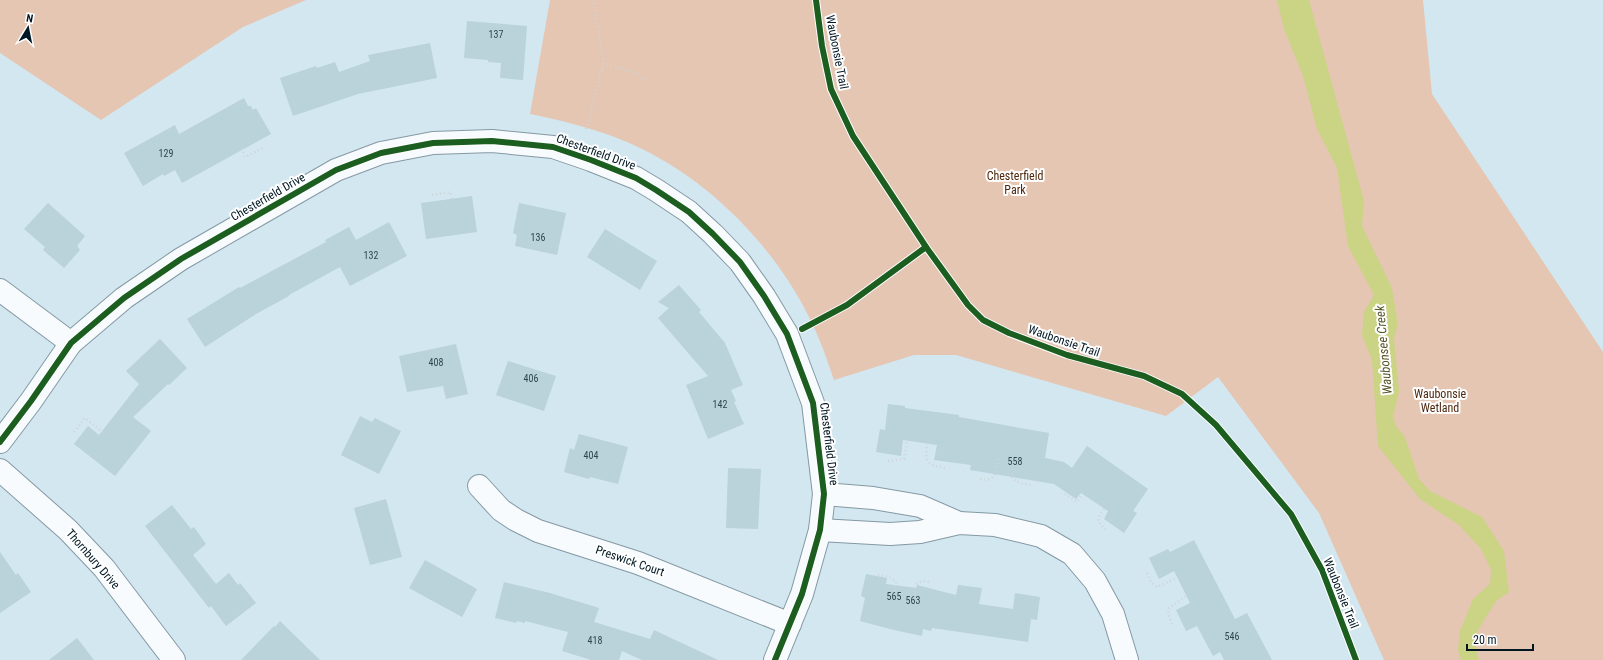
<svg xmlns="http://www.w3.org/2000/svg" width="1603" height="660" font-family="'Roboto Condensed',sans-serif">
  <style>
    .green { fill: #e5c6b3 }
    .water { fill: #cbd384 }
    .building { fill: #bad2d9 }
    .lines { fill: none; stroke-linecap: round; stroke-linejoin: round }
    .minor-casing { stroke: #8499a3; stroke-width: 24 }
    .path { stroke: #ced4d8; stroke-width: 2.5; stroke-dasharray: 1 3; stroke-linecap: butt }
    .minor { stroke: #f8fbfd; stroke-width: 22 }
    .cycleway-casing { stroke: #fff; stroke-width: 8 }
    .cycleway { stroke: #1b5e20; stroke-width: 6 }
    .labels { text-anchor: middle; stroke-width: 4; stroke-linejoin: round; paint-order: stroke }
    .number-label { font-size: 10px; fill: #2e4650 }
    .street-label { font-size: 12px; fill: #001723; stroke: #fff }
    .park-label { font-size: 12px; fill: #4d270e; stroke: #fff }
    .water-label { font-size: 13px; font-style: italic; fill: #535526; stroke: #fff }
  </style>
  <rect width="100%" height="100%" fill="#d3e7f1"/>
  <!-- green -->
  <g class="green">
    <polygon points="0,0 306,0 243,27 101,120 0,53"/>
    <path d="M550,0H1423L1432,94L1603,352V660H1384L1319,513L1218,377L1166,416L956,355H914L834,380C826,357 819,336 808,315C769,238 698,169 617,138C589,127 559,120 530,114Z"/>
  </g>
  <!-- water -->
  <polygon class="water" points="1277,0 1309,0 1364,201 1362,226 1392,288 1398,324 1394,339 1399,391 1393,417 1396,426 1405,437 1419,479 1430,491 1482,517 1504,551 1509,592 1496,601 1478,630 1475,640 1479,660 1461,660 1458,650 1460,631 1473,599 1490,584 1491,570 1481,549 1459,525 1420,499 1378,446 1372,360 1362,335 1364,312 1374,295 1348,246 1337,168 1317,129 1303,76 1284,29"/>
  <!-- building -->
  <g class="building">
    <polygon points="467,21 527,26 523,80 500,78 501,63 488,62 488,60 464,58"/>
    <polygon points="430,43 437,78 358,94 293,116 280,78 316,66 317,68 335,62 339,72 370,61 368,55"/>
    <polygon points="244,98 248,106 251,106 253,110 256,108 271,134 182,183 175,170 164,176 163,174 143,186 124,153 175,125 179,134"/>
    <polygon points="472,196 477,232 426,239 421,203"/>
    <polygon points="48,203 85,236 77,246 80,250 64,268 43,250 45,247 24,229"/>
    <polygon points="519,203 566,213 557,255 515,246 517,235 513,233"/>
    <polygon points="389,222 407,256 350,286 340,267 289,295 289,296 256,314 205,347 187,319 239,287 240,288 326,242 325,240 349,227 356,240"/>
    <polygon points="605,229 657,261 640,290 587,257"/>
    <polygon points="679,285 701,310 699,312 725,343 743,385 731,390 736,401 734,402 744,424 708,439 686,385 708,376 658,318 669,308 658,302"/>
    <polygon points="160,339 187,368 169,385 168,384 133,417 151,431 115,476 74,444 88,426 99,435 139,384 126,371"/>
    <polygon points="456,344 468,394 446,399 443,386 407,392 399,356"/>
    <polygon points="508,361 556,376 544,411 496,395"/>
    <polygon points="888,404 905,406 905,408 959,415 959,417 1049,433 1045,458 1064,462 1072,468 1087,446 1148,489 1133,511 1137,513 1124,533 1104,519 1108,511 1081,493 1076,499 1054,484 970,470 971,465 934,460 937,445 903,440 901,456 876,452 880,429 885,430"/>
    <polygon points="360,416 372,422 375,418 401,431 379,474 341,455"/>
    <polygon points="579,434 628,447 618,484 590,477 589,479 564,472 570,448 574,450"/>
    <polygon points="728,468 761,469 758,529 726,528"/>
    <polygon points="386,499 402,557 370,565 354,508"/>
    <polygon points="172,505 191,529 194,527 206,544 193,555 216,584 229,573 238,585 240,583 256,603 226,626 211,606 209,608 145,526"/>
    <polygon points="1194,540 1235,619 1247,613 1272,660 1224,660 1220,652 1213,656 1197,626 1186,631 1176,610 1190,603 1174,571 1159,579 1149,558 1168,549 1170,552"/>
    <polygon points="0,552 16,575 18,573 31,592 0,613"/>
    <polygon points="425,560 477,589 462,617 409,588"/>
    <polygon points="866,574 887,578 886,584 916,588 917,585 956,595 958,585 982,588 979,604 1013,609 1015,593 1040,597 1037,620 1031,619 1028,642 932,628 931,631 923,629 922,636 894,630 860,621 865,598 861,596"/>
    <polygon points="504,582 550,593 599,608 594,622 650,639 654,630 718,660 642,660 622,651 619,660 591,660 562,651 568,632 525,621 525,623 517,621 516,623 495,618"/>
    <polygon points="280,621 320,660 241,660 274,626 275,627"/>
    <polygon points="77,638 94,660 49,660"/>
  </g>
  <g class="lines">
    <defs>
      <g id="minor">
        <polyline points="0,290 71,343"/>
        <polyline points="0,442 31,401 71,343 124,298 181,259 336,170 381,153 433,143 492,141 553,147 591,160 636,178 656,190 689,212 713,234 740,262 764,296 787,334 813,403 824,494 820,530 802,594 775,660"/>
        <polyline points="0,470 68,530 104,568 174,660"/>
        <polyline points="479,486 501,510 516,520 538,531 638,563 790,624"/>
        <polyline points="824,494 873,498 920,506 959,523"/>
        <polyline points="820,530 890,534 920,532 959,523 995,525 1041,536 1072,554 1095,581 1113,614 1127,660"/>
      </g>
    </defs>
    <!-- minor casing -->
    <use href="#minor" class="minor-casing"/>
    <!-- path -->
    <g class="path">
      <path d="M603,64C616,66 635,70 645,81"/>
      <polyline points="586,129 603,64 602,53 593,0"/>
      <polyline points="242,148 245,157 263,148"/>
      <polyline points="432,195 450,192 452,199"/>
      <polyline points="74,432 85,418 105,434"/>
      <path d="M927,443C925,461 926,465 945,468"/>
      <polyline points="888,461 904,459 907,441"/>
      <path d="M1015,461L1012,477C1017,484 1025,484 1033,485"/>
      <path d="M980,479C997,482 996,472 999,458"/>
      <polyline points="1065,494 1077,502 1082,494"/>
      <path d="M1104,509C1095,520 1097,523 1108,531"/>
      <polyline points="1147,573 1151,582 1157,587 1177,578"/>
      <polyline points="878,575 889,577 896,582 894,596"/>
      <polyline points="913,600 917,584 922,581 931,582"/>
      <polyline points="1172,624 1168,613 1169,608 1186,596"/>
    </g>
    <!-- minor -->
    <use href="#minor" class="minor"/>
    <defs>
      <g id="cycleway">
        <polyline points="816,0 822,46 831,89 853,136 926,247 968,305 983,320 1009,333 1067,355 1144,376 1182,394 1216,425 1291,514 1322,570 1356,660"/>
        <polyline points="802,329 847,305 926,247"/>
        <polyline points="0,442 31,401 71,343 124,298 181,259 336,170 381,153 433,143 492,141 553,147 591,160 636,178 656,190 689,212 713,234 740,262 764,296 787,334 813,403 824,494 820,530 802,594 775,660"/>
      </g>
    </defs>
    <!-- cycleway casing -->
    <use href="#cycleway" class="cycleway-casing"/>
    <!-- cycleway -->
    <use href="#cycleway" class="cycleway"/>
  </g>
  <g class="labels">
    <!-- number labels -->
    <g class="number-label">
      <text x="496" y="38">137</text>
      <text x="166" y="157">129</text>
      <text x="538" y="241">136</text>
      <text x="371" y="259">132</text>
      <text x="436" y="366">408</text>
      <text x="531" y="382">406</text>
      <text x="720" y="408">142</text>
      <text x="591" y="459">404</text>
      <text x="1015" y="465">558</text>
      <text x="894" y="600">565</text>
      <text x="913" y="604">563</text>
      <text x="1232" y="640">546</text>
      <text x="595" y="644">418</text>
    </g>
    <!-- street labels -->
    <g class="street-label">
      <text transform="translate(837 52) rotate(79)" y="4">Waubonsie Trail</text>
      <text transform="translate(596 152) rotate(20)" y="4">Chesterfield Drive</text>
      <text transform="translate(268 197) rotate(-30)" y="4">Chesterfield Drive</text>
      <text transform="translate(1064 341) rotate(19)" y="4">Waubonsie Trail</text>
      <text transform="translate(829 444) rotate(83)" y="4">Chesterfield Drive</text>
      <text transform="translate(93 559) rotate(49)" y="4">Thornbury Drive</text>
      <text transform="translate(630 561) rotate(19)" y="4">Preswick Court</text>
      <text transform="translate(1341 593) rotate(68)" y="4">Waubonsie Trail</text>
    </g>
    <!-- park labels -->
    <g class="park-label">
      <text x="1015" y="180">Chesterfield<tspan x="1015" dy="14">Park</tspan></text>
      <text x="1440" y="398">Waubonsie<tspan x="1440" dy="14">Wetland</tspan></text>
    </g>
    <!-- water labels -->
    <g class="water-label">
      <text transform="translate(1383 350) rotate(-95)" y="5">Waubonsee Creek</text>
    </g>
  </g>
  <!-- north arrow -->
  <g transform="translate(28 28) rotate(10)" stroke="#ffffff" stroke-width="3" paint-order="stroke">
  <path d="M0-3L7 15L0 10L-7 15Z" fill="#001723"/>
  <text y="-6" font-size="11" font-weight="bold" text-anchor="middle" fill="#001723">N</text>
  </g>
  <!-- scale -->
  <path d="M1467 644v6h66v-6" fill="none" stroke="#001723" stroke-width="2"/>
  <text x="1473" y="644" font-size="12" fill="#001723" stroke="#ffffff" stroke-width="3" paint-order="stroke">20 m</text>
</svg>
